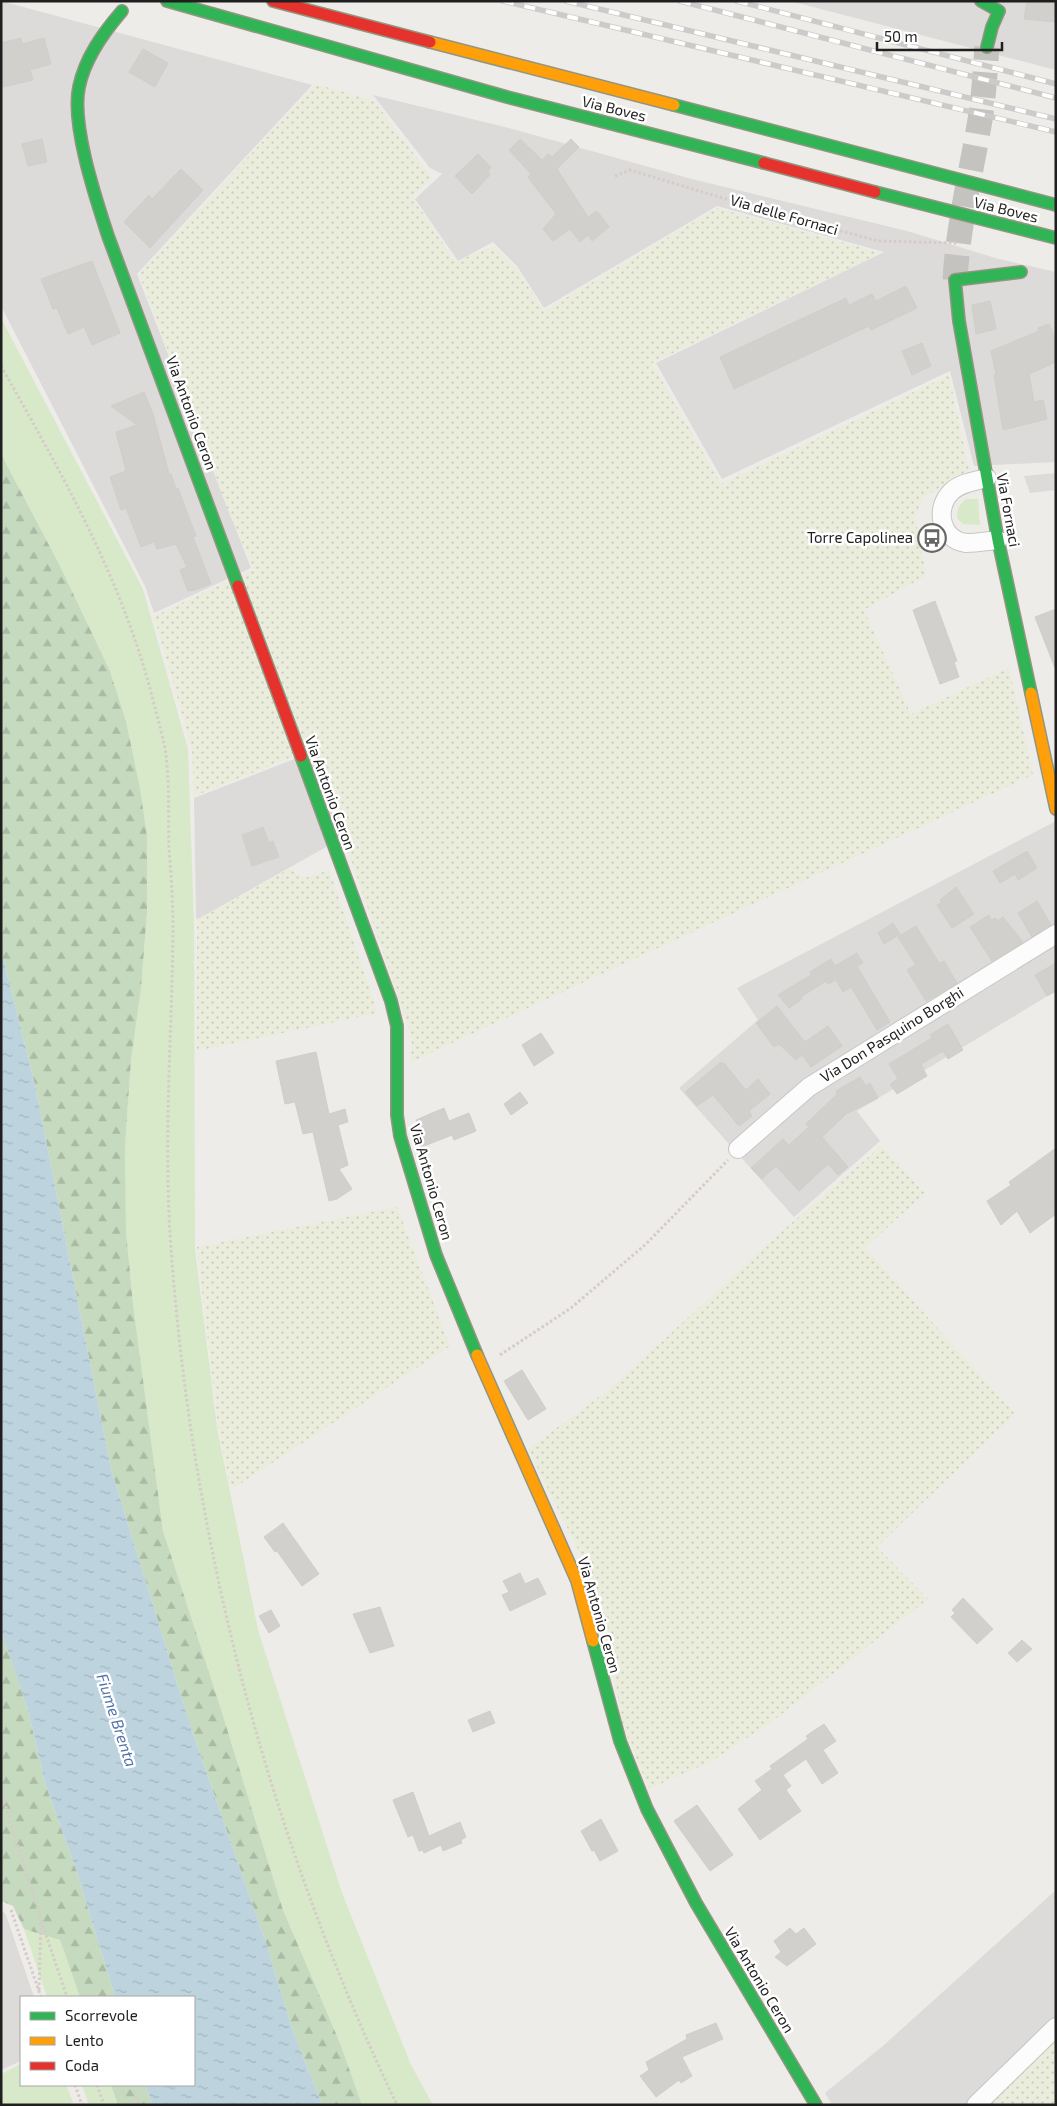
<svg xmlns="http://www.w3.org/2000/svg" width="1057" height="2106" font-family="'Exo 2',sans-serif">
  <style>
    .residential { fill: #dcdbd9 }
    .farmland { fill: url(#farmland-dots) }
    .grass { fill: #d7e9c9 }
    .forest { fill: url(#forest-firs) }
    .water { fill: url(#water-ripples) }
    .building { fill: #d2d0cd; stroke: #d0cec9 }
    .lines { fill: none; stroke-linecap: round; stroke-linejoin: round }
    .secondary-tunnel { stroke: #c4c3c0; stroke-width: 25; stroke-dasharray: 25 12; stroke-linecap: butt }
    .street-casing { stroke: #c6c6c4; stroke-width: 20 }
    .fast-casing { stroke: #929681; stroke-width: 14 }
    .slow-casing { stroke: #929681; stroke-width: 14 }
    .jam-casing { stroke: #929681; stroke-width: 14 }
    .path { stroke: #d6cbc8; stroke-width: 3; stroke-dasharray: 2.5 2.5; stroke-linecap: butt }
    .street { stroke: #fcfcfc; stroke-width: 18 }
    .fast { stroke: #30b455; stroke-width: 11 }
    .slow { stroke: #ff9f0a; stroke-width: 11 }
    .jam { stroke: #e5322d; stroke-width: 11 }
    .rail-casing { stroke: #cbcbca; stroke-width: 5.5 }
    .rail { stroke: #fff; stroke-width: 4; stroke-dasharray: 11; stroke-linecap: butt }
    .labels { text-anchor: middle; stroke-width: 5; stroke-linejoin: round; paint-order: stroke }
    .street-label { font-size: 15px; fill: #1f1f1f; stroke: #fff }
    .poi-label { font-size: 15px; fill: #1f1f1f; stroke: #fff; text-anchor: end }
    .water-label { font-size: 16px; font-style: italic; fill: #5174aa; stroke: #fff }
  </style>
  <defs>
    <pattern id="farmland-dots" width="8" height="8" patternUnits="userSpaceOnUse" patternTransform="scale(1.25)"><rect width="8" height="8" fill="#eaeddc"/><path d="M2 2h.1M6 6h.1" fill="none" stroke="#c8cbbc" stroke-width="1.8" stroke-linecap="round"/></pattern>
    <pattern id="forest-firs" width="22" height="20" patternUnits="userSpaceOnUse" patternTransform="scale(1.25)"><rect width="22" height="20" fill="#c6dabf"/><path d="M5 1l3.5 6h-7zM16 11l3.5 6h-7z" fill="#aabba4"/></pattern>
    <pattern id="water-ripples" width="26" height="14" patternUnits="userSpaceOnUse" patternTransform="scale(1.25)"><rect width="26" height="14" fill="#bdd4de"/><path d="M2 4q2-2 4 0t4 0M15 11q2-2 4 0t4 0" fill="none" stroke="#a2b6be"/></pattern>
  </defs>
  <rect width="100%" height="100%" fill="#edece8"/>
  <!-- residential -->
  <g class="residential">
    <polygon points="1,1 312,85 137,274 251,568 154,613 145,586 1,306"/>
    <polygon points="790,1 1056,1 1056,70"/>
    <polygon points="373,95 505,127 692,179 907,231 999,259 1056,272 1056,462 974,466 950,371 722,479 656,363 884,252 717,206 544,308 517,266 493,242 458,261 415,199 442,174 430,168"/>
    <polygon points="1056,473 1056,490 1030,493 1024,476"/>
    <polygon points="310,753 342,838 198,919 196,918 194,798"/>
    <polygon points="1056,821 1056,991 857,1111 880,1141 794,1217 679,1088 758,1020 737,988"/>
    <polygon points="1056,1890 1056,2035 981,2105 832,2105 825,2093 884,2045"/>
    <polygon points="1,1909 6,1915 34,1997 21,1997 21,2061 1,2070"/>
  </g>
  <!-- farmland -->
  <g class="farmland">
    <polygon points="316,84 374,101 432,178 412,196 455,262 494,246 516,268 544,311 717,208 881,253 652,363 721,484 949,375 969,470 924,497 915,515 926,576 864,610 911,714 1009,668 1033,775 411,1062 412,1037 344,839 310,750 194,796 192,749 154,616 254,569 229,513 139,274"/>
    <polygon points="289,869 305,878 329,870 378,1013 197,1051 197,920"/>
    <polygon points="881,1146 925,1193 865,1248 1015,1414 877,1547 928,1599 773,1721 712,1761 649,1789 622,1723 608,1633 580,1553 528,1449 611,1388 788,1226"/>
    <polygon points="397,1207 450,1346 231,1490 218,1427 197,1247"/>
    <polygon points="1056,2038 1056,2105 985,2105"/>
  </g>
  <!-- grass -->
  <g class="grass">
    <polygon points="1,318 143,589 188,749 194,924 195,1249 217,1428 258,1630 342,1893 411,2065 433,2105 362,2105 340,2043 283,1910 219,1703 163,1531 133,1304 126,1231 125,1146 131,1060 141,989 147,912 147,836 140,788 126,721 110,671 59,564 1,454"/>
    <path d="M966,499H978L980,525L963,524L957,518C957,509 959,505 966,499Z"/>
    <polygon points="24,1929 60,1940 80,1997 47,1997"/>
    <polygon points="21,2064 21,2085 66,2085 73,2102 67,2105 1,2105 1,2074"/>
    <polygon points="82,2085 111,2085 118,2105 89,2105"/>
  </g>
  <!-- forest -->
  <g class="forest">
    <polygon points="1,454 59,564 110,671 126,721 140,788 147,836 147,912 141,989 131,1060 125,1146 126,1231 133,1304 163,1531 219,1703 283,1910 340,2043 362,2105 322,2105 293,2031 265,1940 191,1728 111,1469 35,1085 1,950"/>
    <polygon points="1,1628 29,1714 45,1783 77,1872 115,1997 80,1997 60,1940 24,1929 13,1906 1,1901"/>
    <polygon points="111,2085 145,2085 153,2105 118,2105"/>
  </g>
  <!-- water -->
  <polygon class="water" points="1,950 35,1085 111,1469 191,1728 265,1940 293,2031 322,2105 153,2105 145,2085 194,2085 194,1997 115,1997 77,1872 45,1783 29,1714 4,1638 1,1628"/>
  <!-- building -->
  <g class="building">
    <polygon points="1027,1 1056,1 1056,22 1024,19"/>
    <polygon points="21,38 22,44 44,38 51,64 30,70 33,80 3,87 1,80 1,43"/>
    <polygon points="143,49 168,63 155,87 129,72"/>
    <polygon points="42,139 47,162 28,166 22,144"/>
    <polygon points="520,139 542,160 548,154 552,157 571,139 579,147 557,169 588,217 597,211 609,227 592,241 588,235 580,242 570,229 553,241 543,229 556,214 528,177 531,174 509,150"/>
    <polygon points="478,154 491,167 488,171 490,175 472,194 455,176"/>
    <polygon points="181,169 203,190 150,248 124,222 149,195 152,199"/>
    <polygon points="92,261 120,333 92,345 84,327 68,334 57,308 53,309 41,279"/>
    <polygon points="906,286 917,308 871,330 869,326 734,389 720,357 846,298 849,305 872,294 876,301"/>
    <polygon points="990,301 996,329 976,334 972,305"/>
    <polygon points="1049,324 1056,340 1056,362 1029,374 1034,402 1043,400 1047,419 1003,430 994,375 996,374 991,351 1039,331 1038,328"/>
    <polygon points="922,343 931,366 912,375 902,351"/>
    <polygon points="144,392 153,414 169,474 171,474 176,489 178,488 196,536 193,537 211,584 195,590 188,591 180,570 187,567 176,544 157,549 154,542 141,547 126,508 121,510 110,477 126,471 116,432 137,425 111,406"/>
    <polygon points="935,601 957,661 954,662 959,677 940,684 913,610"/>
    <polygon points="1056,609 1056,668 1055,668 1035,617"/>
    <polygon points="263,827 269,843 273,841 279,857 252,866 242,835"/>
    <polygon points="1027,851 1037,868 1018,880 1015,874 1000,883 993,871"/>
    <polygon points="956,887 974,914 952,928 937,905 942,902 940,900"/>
    <polygon points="1037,901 1051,925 1032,937 1018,913"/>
    <polygon points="989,915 991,920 996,918 998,921 1003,917 1023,942 992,961 970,927"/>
    <polygon points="893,923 900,934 884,944 878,933"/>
    <polygon points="916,926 939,963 944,961 957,983 926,1001 907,970 916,965 898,937"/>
    <polygon points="857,953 863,963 857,966 890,1022 877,1030 851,987 843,992 836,980 828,984 826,981 801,997 802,999 789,1008 778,995 811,975 810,972 831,959 835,966"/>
    <polygon points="1056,963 1056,991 1047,996 1035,975"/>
    <polygon points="777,1006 805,1042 828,1026 842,1046 811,1067 802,1055 796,1060 779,1044 774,1047 756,1023"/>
    <polygon points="948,1024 963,1050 948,1059 943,1051 921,1064 927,1076 897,1094 890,1084 898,1079 889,1064 932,1038 930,1035"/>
    <polygon points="541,1033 554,1053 534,1066 522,1045"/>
    <polygon points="316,1052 329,1114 345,1109 348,1122 338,1125 348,1165 339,1169 352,1189 337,1199 329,1201 313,1132 303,1134 295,1102 285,1104 276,1061"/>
    <polygon points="721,1062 723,1064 724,1063 746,1090 758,1079 770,1094 749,1111 752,1116 739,1126 713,1095 697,1106 685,1092"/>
    <polygon points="860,1077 866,1086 870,1083 878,1098 846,1114 822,1137 848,1167 838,1175 828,1164 799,1191 776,1166 762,1179 751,1168 783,1139 789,1145 809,1127 806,1124 837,1094 836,1091"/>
    <polygon points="520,1092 528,1103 511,1115 504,1104"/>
    <polygon points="444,1108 449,1121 469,1113 476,1131 454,1140 452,1135 419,1148 413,1126 418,1124 416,1120"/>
    <polygon points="1056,1148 1056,1214 1030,1233 1017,1211 1001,1225 987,1201 1011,1185 1009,1182"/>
    <polygon points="522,1370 546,1409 528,1420 504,1381"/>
    <polygon points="283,1523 319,1574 302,1586 277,1551 275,1552 264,1537"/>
    <polygon points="520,1573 525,1584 538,1578 546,1594 510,1611 502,1595 509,1592 503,1581"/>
    <polygon points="963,1598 993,1629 977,1644 951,1617 955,1613 952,1610"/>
    <polygon points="380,1607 394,1646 370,1653 353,1614"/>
    <polygon points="271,1610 280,1626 269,1633 259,1616"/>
    <polygon points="1022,1640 1032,1649 1017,1662 1008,1653"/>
    <polygon points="490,1711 495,1723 473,1732 468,1720"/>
    <polygon points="824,1724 836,1741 823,1750 838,1773 822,1784 806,1759 783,1775 791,1786 786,1790 801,1811 760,1840 738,1809 762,1790 755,1781 772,1769 770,1766 808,1739 806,1736"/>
    <polygon points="413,1792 429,1836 460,1822 466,1837 461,1840 462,1843 443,1851 441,1845 424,1853 423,1850 419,1851 413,1835 408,1837 393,1800"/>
    <polygon points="697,1805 733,1855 710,1871 674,1821"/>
    <polygon points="601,1819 618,1851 600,1861 594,1850 592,1851 581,1831"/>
    <polygon points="790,1928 796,1934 804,1928 816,1944 787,1966 775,1957 781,1952 774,1941"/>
    <polygon points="716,2023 723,2039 682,2057 692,2076 681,2083 679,2080 656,2097 640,2076 649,2070 646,2062 687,2039 686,2035"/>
  </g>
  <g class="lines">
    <!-- secondary-tunnel -->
    <path class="secondary-tunnel" d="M955,280C958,226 971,173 980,120C984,96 985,71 987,47"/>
    <defs>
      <g id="street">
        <path d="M987,478C975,481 960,483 951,492C934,509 941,540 966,543C976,543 988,541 998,540"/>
        <polyline points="738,1149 809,1087 1056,934"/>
        <polyline points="976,2105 1056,2027"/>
      </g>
      <g id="fast">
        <polyline points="167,1 507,97 764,163"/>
        <polyline points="981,1 999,11 992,27 987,47"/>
        <path d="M122,11C103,33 85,58 79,87C71,125 96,199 108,236L238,586"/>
        <polyline points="674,105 1056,205"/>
        <polyline points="875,192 1056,238"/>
        <polyline points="1021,272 955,280 959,321 998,540 1031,693"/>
        <polyline points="301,756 391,1001 397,1026 397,1115 400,1136 436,1255 477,1355"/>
        <polyline points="593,1641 620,1741 647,1809 696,1903 816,2105"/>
      </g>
      <g id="slow">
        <polyline points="430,42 674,105"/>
        <polyline points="1031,693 1056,809"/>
        <polyline points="477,1355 577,1581 593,1641"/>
      </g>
      <g id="jam">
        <polyline points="273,1 430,42"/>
        <polyline points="764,163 875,192"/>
        <polyline points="238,586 301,756"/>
      </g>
    </defs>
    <!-- street casing -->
    <use href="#street" class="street-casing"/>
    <!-- fast casing -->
    <use href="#fast" class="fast-casing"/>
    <!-- slow casing -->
    <use href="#slow" class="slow-casing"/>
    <!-- jam casing -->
    <use href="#jam" class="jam-casing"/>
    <!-- path -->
    <g class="path">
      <polyline points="615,176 630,170 742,204 878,241 958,243"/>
      <path d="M1,366C62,474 124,582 154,704C158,719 162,734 165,748C170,780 168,816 169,848C171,875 173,903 173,930C172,1036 163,1142 171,1248C192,1544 269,1837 397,2105"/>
      <polyline points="500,1355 571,1308 646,1244 728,1160"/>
      <polyline points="1,1792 41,1920 67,1997"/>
      <polyline points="11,1910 41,1997"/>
      <polyline points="39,1990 41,1923"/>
      <polyline points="75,2085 82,2105"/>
      <polyline points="97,2085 104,2105"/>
      <polyline points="134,2092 139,2105"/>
    </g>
    <!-- street -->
    <use href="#street" class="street"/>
    <!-- fast -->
    <use href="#fast" class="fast"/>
    <!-- slow -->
    <use href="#slow" class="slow"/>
    <!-- jam -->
    <use href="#jam" class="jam"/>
    <defs>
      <g id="rail">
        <polyline points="503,1 1056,132"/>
        <polyline points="566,1 1056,119"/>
        <polyline points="680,1 1056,98"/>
        <polyline points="737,1 1056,84"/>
      </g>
    </defs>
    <!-- rail casing -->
    <use href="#rail" class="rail-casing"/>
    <!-- rail -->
    <use href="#rail" class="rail"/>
  </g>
  <!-- icons -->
  <defs>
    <symbol id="bus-ring" viewBox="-11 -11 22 22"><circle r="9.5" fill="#fff" stroke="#676765" stroke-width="1.5"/><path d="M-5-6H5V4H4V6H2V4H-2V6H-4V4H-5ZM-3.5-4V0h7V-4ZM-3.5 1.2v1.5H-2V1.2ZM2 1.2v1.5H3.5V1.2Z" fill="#676765"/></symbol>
  </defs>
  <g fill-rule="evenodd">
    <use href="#bus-ring" x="916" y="522" width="32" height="32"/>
  </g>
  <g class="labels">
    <!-- street labels -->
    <g class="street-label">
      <text transform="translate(614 109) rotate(14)" y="5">Via Boves</text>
      <text transform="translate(1006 210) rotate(14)" y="5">Via Boves</text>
      <text transform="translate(784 215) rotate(16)" y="5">Via delle Fornaci</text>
      <text transform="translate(191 413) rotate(70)" y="5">Via Antonio Ceron</text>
      <text transform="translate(1008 510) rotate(80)" y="5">Via Fornaci</text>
      <text transform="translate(330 793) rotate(70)" y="5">Via Antonio Ceron</text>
      <text transform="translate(892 1035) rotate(-32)" y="5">Via Don Pasquino Borghi</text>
      <text transform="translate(431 1182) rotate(74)" y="5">Via Antonio Ceron</text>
      <text transform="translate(599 1615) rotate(74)" y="5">Via Antonio Ceron</text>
      <text transform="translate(759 1980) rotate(59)" y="5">Via Antonio Ceron</text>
    </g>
    <!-- poi labels -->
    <g class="poi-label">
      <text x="913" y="543">Torre Capolinea</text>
    </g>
    <!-- water labels -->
    <g class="water-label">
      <text transform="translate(117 1720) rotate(72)" y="6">Fiume Brenta</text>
    </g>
  </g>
  <!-- border -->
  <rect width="1057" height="2106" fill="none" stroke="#1f1f1f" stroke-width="5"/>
  <!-- legend -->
  <rect x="20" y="1996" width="175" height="90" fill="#ffffff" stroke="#a5a5a5"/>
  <rect x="30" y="2012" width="25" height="8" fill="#30b455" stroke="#a5a5a5"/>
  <text x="65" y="2021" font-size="15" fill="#1f1f1f">Scorrevole</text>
  <rect x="30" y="2037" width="25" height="8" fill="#ff9f0a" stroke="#a5a5a5"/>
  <text x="65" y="2046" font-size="15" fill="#1f1f1f">Lento</text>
  <rect x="30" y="2062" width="25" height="8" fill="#e5322d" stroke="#a5a5a5"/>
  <text x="65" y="2071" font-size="15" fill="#1f1f1f">Coda</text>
  <!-- scale -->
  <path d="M877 42v8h125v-8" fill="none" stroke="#1f1f1f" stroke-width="2.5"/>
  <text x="884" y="42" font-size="15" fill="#1f1f1f" stroke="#ffffff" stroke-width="4" paint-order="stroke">50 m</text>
</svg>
